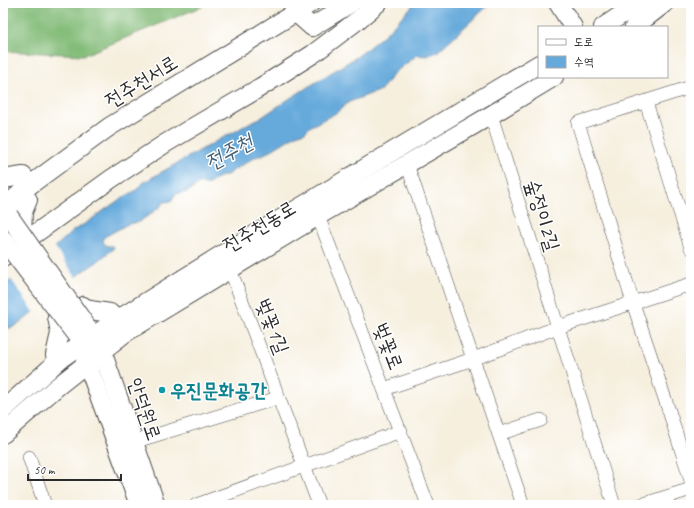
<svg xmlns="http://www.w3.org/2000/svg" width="694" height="508" font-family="Caveat,'Poor Story',sans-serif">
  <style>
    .forest { fill: #83bc78; stroke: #577452 }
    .water { fill: #66aadc; stroke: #486a84 }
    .pier { fill: #f6efde }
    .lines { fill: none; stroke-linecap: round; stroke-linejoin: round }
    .street-casing { stroke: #494846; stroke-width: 14 }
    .secondary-casing { stroke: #494846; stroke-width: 20 }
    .street { stroke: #fff; stroke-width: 13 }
    .secondary { stroke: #fff; stroke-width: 18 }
    .secondary-bridge-casing { stroke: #494846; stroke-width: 20; stroke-linecap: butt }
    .secondary-bridge { stroke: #fff; stroke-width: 18 }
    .culture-dot { fill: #0f9aa8; stroke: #fff; stroke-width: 1.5 }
    .labels { text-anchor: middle; stroke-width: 3; stroke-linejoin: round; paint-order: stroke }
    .street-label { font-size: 20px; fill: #2b2b2b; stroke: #fff }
    .culture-label { font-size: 20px; font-weight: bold; fill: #0d838f; stroke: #fff; text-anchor: start }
    .water-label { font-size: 21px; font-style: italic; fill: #435e72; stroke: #fff }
  </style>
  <rect width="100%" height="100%" fill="#fff"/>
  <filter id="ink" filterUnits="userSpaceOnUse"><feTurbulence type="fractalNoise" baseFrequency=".025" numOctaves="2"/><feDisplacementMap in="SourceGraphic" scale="8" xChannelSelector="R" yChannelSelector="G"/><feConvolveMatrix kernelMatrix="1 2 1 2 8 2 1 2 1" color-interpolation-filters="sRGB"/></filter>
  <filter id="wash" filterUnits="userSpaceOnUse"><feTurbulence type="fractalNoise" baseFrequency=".012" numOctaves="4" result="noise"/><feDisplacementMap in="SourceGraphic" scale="16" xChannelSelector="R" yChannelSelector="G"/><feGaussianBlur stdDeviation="0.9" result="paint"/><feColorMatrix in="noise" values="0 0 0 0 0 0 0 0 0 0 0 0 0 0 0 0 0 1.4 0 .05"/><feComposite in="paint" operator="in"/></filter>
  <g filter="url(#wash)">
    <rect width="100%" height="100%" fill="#f6efde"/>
    <!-- forest -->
    <polygon class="forest" points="3,3 203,3 203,6 84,55 3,51"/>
    <!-- water -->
    <polygon class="water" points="415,3 491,3 437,52 427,56 417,55 394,73 381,90 349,102 336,113 311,126 305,132 296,135 270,151 262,155 255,157 234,170 227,175 219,177 209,184 199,184 187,192 176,194 171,201 164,202 160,207 149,215 139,222 128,224 106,236 103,239 104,244 108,246 113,246 114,248 97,262 75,277 23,321 15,326 7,329 3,332 3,286 54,248 74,230 86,223 120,199 135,191 144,182 222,138 236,131 249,123 262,117 292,97 358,56 384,35"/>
    <!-- pier -->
    <polygon class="pier" points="54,246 77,279 35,313 10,278"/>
  </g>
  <g filter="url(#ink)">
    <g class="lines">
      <defs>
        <g id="street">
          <polyline points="691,87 578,123 633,303 670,414 691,481"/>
          <polyline points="646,102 691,248"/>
          <polyline points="491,115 614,505"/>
          <polyline points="407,164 473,359 523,505"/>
          <polyline points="315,208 428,505"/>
          <polyline points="230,269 319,505"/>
          <polyline points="384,389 473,359 558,327 691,284"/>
          <polyline points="499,434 541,420"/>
          <polyline points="133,442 278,398"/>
          <polyline points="29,457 45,505"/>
          <polyline points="196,505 401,431"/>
          <polyline points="641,505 691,489"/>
        </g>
        <g id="secondary">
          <polyline points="558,3 573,27"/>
          <polyline points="295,12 312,27 351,3"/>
          <polyline points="603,27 624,13 638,3"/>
          <polyline points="634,27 665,3"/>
          <polyline points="3,179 23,176 30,185"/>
          <polyline points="22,192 28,200 23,212 22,235"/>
          <polyline points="3,208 30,185 109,127 311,3"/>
          <polyline points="3,257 111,179 166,143 256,90 313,54 358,20 378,3"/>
          <polyline points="76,311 83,306 90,310 110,313 117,320"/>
          <polyline points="96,341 102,351 156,505"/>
          <polyline points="83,352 139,505"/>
          <polyline points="59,360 55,355 60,333 57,317 61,315"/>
          <polyline points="3,410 47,371 59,360 93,336 117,320 221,255 395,150 539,64"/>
          <polyline points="3,434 58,386 125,333 318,216 491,115 554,77"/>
        </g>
      </defs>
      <!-- street casing -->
      <use href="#street" class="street-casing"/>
      <!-- secondary casing -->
      <use href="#secondary" class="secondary-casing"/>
      <!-- street -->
      <use href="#street" class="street"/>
      <!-- secondary -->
      <use href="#secondary" class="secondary"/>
      <defs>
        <g id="secondary-bridge">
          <polyline points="9,216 87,327"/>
          <polyline points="3,239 76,335"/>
        </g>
      </defs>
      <!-- secondary-bridge casing -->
      <use href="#secondary-bridge" class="secondary-bridge-casing"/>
      <!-- secondary-bridge -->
      <use href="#secondary-bridge" class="secondary-bridge"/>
    </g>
  </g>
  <!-- markers -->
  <circle class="culture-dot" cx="162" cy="390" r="4"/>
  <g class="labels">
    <!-- street labels -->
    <g class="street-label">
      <text transform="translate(141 81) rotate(-32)" y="7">전주천서로</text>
      <text transform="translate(543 215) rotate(73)" y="7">숲정이2길</text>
      <text transform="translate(259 226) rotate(-31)" y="7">전주천동로</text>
      <text transform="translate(273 326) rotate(69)" y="7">벚꽃1길</text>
      <text transform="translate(389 346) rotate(69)" y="7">벚꽃로</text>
      <text transform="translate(145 409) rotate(71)" y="7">안덕원로</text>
    </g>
    <!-- culture labels -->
    <g class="culture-label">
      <text x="170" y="397">우진문화공간</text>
    </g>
    <!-- water labels -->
    <g class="water-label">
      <text transform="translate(229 152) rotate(-29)" y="7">전주천</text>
    </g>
  </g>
  <!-- margin -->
  <rect width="694" height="508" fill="none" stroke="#fff" stroke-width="16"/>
  <!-- legend -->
  <rect x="538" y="26" width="130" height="52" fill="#ffffff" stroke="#aaaaaa"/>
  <rect x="546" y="39" width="20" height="6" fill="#ffffff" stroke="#aaaaaa"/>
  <text x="574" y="46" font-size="12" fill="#2b2b2b">도로</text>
  <rect x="546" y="56" width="20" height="12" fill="#66aadc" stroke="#aaaaaa"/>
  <text x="574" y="66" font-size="12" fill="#2b2b2b">수역</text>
  <!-- scale -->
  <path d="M28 474v6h93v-6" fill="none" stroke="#2b2b2b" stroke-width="2"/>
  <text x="34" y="474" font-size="12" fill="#2b2b2b" stroke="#ffffff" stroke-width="3" paint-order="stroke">50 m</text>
</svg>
